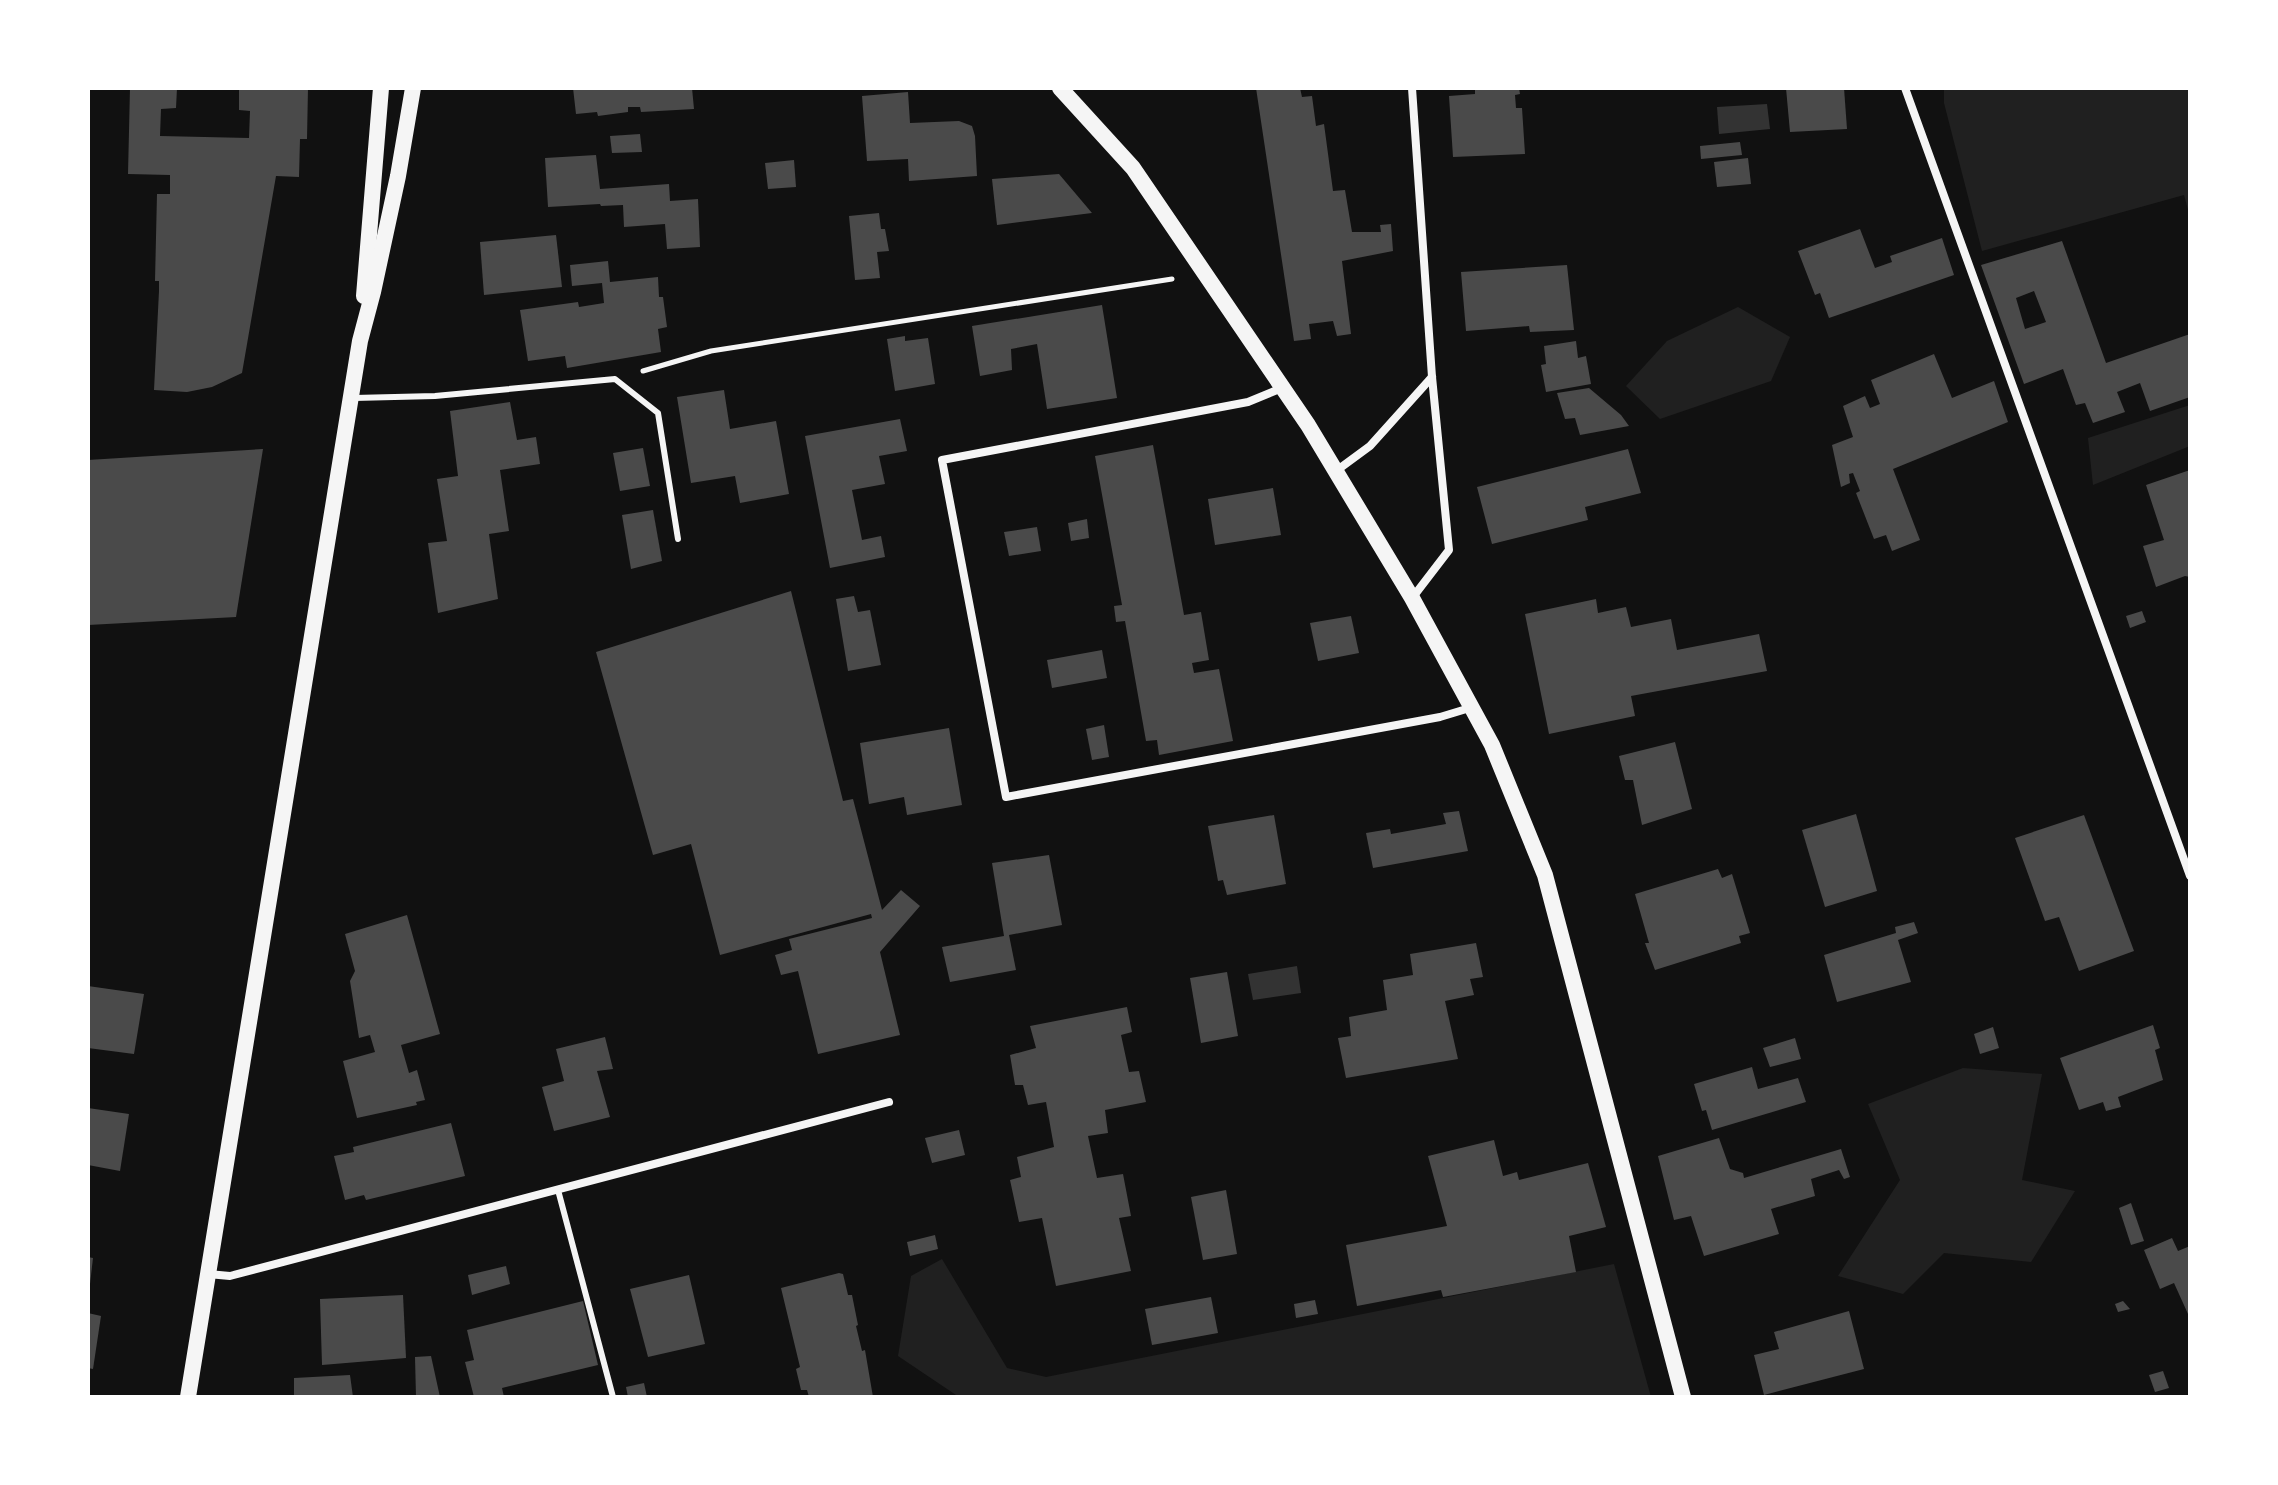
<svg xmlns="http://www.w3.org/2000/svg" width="2278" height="1485" font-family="Karla,sans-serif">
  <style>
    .green { fill: #202020 }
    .water { fill: #333 }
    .building { fill: #4a4a4a; fill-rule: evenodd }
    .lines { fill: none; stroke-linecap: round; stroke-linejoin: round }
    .path { stroke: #f5f5f5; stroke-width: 5 }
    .service { stroke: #f5f5f5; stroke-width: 6 }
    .minor { stroke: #f5f5f5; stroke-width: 8 }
    .secondary { stroke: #f5f5f5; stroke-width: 16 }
  </style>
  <rect width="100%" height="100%" fill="#111"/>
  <!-- green -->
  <g class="green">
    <polygon points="1944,88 2190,88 2190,217 2184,195 1982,251 1944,103"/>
    <polygon points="1738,307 1790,337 1771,381 1660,419 1626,386 1667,341"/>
    <polygon points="2190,405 2190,446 2093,485 2088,438"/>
    <polygon points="1963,1068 2042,1074 2022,1180 2075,1191 2031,1262 1944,1253 1903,1294 1838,1276 1900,1180 1868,1104"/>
    <polygon points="942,1259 1007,1368 1046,1377 1614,1264 1651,1397 959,1397 898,1356 911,1276"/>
  </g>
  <!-- water -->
  <g class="water">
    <polygon points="1767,104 1770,129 1719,134 1717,107"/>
    <polygon points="1297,966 1301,993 1253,1000 1248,974"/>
  </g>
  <!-- building -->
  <g class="building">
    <polygon points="130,88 177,88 176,108 161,109 160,136 249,138 250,111 239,110 239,88 308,88 307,139 300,139 299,177 276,176 242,373 212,387 187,392 154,390 159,291 159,281 155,281 157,194 170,194 170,175 128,174"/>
    <polygon points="573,88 692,88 694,109 641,112 640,107 628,107 628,112 598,116 597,112 576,114"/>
    <polygon points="1256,88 1300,88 1302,97 1312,96 1316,126 1324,124 1333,191 1345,190 1352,232 1381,232 1380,225 1391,224 1393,251 1342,261 1351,334 1337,336 1333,321 1309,324 1311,339 1294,341"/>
    <polygon points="1475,88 1519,88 1520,94 1515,95 1516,108 1522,108 1525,154 1453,157 1449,96 1475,94"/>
    <polygon points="1786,88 1844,88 1847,129 1790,132"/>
    <polygon points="908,92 910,123 959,121 972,126 975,136 977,176 909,181 908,159 867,161 862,96"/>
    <polygon points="640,134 642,152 612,153 610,136"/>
    <polygon points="1740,142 1742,155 1701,159 1700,146"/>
    <polygon points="596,155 600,189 669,184 670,201 698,199 700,247 667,249 665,224 624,227 623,205 601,206 600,204 548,207 545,158"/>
    <polygon points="1748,158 1751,184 1717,187 1714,162"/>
    <polygon points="794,160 796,187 768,189 765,163"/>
    <polygon points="1059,174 1092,213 997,225 992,179"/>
    <polygon points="879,213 881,229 885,229 889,251 877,252 880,278 855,280 849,216"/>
    <polygon points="1860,229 1875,268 1892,262 1890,256 1942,238 1954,275 1829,318 1820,293 1815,295 1798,251"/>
    <polygon points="556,235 562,287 484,295 480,242"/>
    <path d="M2062,241L2106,363L2190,334V397L2150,411L2140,383L2117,392L2125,412L2093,423L2085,403L2076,405L2063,369L2024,384L1981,265ZM2034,291L2046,322L2025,329L2016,298Z"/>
    <polygon points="608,261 610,282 658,277 659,297 663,297 667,327 658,329 661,352 567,368 565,356 528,361 520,310 578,302 579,307 604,303 602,283 572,286 570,265"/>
    <polygon points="1567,265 1574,330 1530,332 1529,326 1466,331 1461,272"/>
    <polygon points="1102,305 1117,398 1047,409 1037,344 1011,349 1012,370 980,376 972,326"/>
    <polygon points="905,336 905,341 928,338 935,384 895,391 887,339"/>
    <polygon points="1576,341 1578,358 1586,356 1591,384 1546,392 1541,365 1546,364 1544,346"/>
    <polygon points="1934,354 1952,398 1994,381 2008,422 1893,469 1920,540 1892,551 1886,535 1874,539 1856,493 1860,491 1853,473 1849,474 1850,483 1841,487 1832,445 1853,437 1843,406 1865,396 1870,408 1880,404 1871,380"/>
    <polygon points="1589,388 1621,415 1629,426 1580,435 1575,418 1565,419 1557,393"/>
    <polygon points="724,390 730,429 776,421 789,494 740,503 735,476 691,483 677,397"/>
    <polygon points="510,402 517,440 536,437 540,464 500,470 509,531 489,534 498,599 438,613 428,543 447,541 437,479 458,476 450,411"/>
    <polygon points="900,419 907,451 879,456 885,484 852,490 862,540 881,536 885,557 830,568 805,436"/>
    <polygon points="1153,445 1184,615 1201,612 1209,660 1192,663 1194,673 1219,669 1233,741 1159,755 1157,740 1146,741 1125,621 1116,622 1114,606 1122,605 1095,456"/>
    <polygon points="643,448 650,486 620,491 613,453"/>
    <polygon points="263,449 236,617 88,625 88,460"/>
    <polygon points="1628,449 1641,493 1585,507 1588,520 1492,544 1477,487"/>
    <polygon points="2190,470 2190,577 2185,576 2156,587 2143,546 2164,540 2146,485"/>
    <polygon points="1273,488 1281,535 1215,545 1208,499"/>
    <polygon points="653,510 662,561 631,569 622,515"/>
    <polygon points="1087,519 1089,538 1071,541 1068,523"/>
    <polygon points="1037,527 1041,551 1009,556 1004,532"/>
    <polygon points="791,591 843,801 853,799 882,910 901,890 920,906 880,952 900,1035 818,1054 798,971 781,975 775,955 792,950 789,939 872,918 871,914 720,955 691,844 653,855 596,652"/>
    <polygon points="854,596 858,612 870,610 881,665 848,671 836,599"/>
    <polygon points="1596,599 1598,613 1626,607 1631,627 1671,619 1677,650 1759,634 1767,671 1631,696 1635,716 1549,734 1525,614"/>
    <polygon points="2142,611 2146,622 2130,628 2126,616"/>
    <polygon points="1351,616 1359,653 1318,661 1310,623"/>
    <polygon points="1102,650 1107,678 1052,688 1047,660"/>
    <polygon points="1104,725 1109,757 1092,760 1086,729"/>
    <polygon points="949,728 962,805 907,815 904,797 869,804 860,743"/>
    <polygon points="1675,742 1692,809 1642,825 1633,780 1625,780 1619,756"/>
    <polygon points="1459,811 1468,851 1373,868 1366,833 1390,829 1391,834 1446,824 1443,813"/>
    <polygon points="1856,814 1877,891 1825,907 1802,830"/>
    <polygon points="1274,815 1286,884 1227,895 1223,880 1218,881 1208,826"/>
    <polygon points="2084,815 2134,951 2079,971 2059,917 2045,921 2015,838"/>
    <polygon points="1049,855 1062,925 1009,935 1016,970 950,982 942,947 1004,936 992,863"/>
    <polygon points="1718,869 1722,878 1732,874 1750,933 1739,936 1741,943 1655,970 1645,943 1649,943 1635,894"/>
    <polygon points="407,915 440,1034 401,1045 409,1073 417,1070 425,1100 416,1102 417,1105 357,1118 343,1061 375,1052 370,1035 359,1038 350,981 355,971 345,934"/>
    <polygon points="1914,922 1918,933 1898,940 1911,982 1837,1002 1824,955 1896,933 1895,927"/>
    <polygon points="1476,943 1483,977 1470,979 1474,995 1445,1001 1458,1059 1346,1078 1338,1038 1351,1036 1349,1017 1387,1010 1383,980 1413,975 1410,954"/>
    <polygon points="1227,972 1238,1036 1201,1043 1190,978"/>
    <polygon points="88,986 144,994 134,1054 88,1048"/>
    <polygon points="1127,1007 1132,1032 1121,1035 1129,1072 1139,1071 1146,1102 1105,1110 1108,1133 1088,1136 1097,1178 1123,1174 1131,1216 1119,1218 1131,1271 1056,1286 1042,1218 1019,1222 1010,1180 1021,1177 1017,1157 1054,1147 1046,1102 1028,1105 1023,1085 1015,1085 1010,1055 1036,1048 1030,1026"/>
    <polygon points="2153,1025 2160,1048 2155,1050 2163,1080 2118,1097 2121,1107 2106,1111 2103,1102 2079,1110 2060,1058"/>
    <polygon points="1993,1027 1999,1048 1980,1054 1974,1034"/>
    <polygon points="605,1037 613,1069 597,1071 610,1117 554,1131 542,1087 564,1081 556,1049"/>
    <polygon points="1795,1038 1801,1059 1770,1067 1763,1048"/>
    <polygon points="1752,1067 1758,1089 1798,1078 1806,1102 1712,1130 1706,1110 1702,1111 1694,1084"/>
    <polygon points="88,1108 129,1114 120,1171 88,1165"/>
    <polygon points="451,1123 465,1176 366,1200 364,1195 345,1200 334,1156 354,1152 353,1147"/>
    <polygon points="959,1130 965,1155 932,1163 925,1138"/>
    <polygon points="1719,1138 1730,1169 1743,1173 1744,1178 1841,1149 1850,1177 1844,1179 1839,1170 1811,1179 1815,1196 1771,1209 1779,1234 1704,1256 1691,1216 1674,1220 1658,1156"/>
    <polygon points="1494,1140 1503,1176 1517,1172 1519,1180 1588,1163 1606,1227 1569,1236 1576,1272 1443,1297 1441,1290 1357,1306 1346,1245 1447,1226 1428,1156"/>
    <polygon points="1226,1190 1237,1254 1203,1260 1191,1197"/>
    <polygon points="2131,1203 2144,1241 2131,1245 2119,1208"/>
    <polygon points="935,1235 938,1249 910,1256 907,1242"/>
    <polygon points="2172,1238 2178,1251 2190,1246 2190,1313 2188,1314 2174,1283 2160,1289 2144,1250"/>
    <polygon points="88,1257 93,1258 90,1284 88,1284"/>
    <polygon points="506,1266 510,1284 472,1295 468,1275"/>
    <polygon points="839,1273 843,1274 848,1295 852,1295 858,1325 856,1326 862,1351 865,1350 873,1397 809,1397 807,1390 801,1390 796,1369 800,1367 781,1288"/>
    <polygon points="689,1275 705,1344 648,1357 630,1289"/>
    <polygon points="403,1295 406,1358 322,1365 320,1299"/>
    <polygon points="1211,1297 1218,1333 1152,1345 1145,1309"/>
    <polygon points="1315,1300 1318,1314 1296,1318 1294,1304"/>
    <polygon points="583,1301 598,1365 502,1388 504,1397 474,1397 465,1362 474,1360 467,1330"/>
    <polygon points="2123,1301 2130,1309 2118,1312 2115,1304"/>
    <polygon points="1849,1311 1864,1369 1764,1395 1754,1355 1779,1349 1774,1332"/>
    <polygon points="88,1313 101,1316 93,1369 88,1368"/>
    <polygon points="431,1356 440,1397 416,1397 415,1357"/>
    <polygon points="2163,1371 2169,1388 2155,1392 2149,1375"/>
    <polygon points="350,1375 353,1397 294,1397 294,1378"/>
    <polygon points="644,1383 647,1397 628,1397 626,1387"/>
  </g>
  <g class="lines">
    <!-- path -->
    <polyline class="path" points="643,371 711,351 1172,279"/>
    <!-- service -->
    <g class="service">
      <polyline points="354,398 435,396 615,379 658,413 678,539"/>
      <polyline points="558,1190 613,1397"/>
    </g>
    <!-- minor -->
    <g class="minor">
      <polyline points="1412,88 1432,377 1449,550 1413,597"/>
      <polyline points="1905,88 2190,876"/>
      <polyline points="1282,388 1248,402 942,460 1006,797 1440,717 1473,707"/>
      <polyline points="1336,471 1370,446 1432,377"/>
      <polyline points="208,1274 230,1276 889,1102"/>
    </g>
    <!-- secondary -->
    <g class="secondary">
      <polyline points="1060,88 1133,168 1308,425 1412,598 1492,745 1545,875 1683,1397"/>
      <polyline points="364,296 381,88"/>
      <polyline points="188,1397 360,341 373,292 398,176 413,88"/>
    </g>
  </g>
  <!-- border -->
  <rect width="2278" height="1485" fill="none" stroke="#ffffff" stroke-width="180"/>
</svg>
